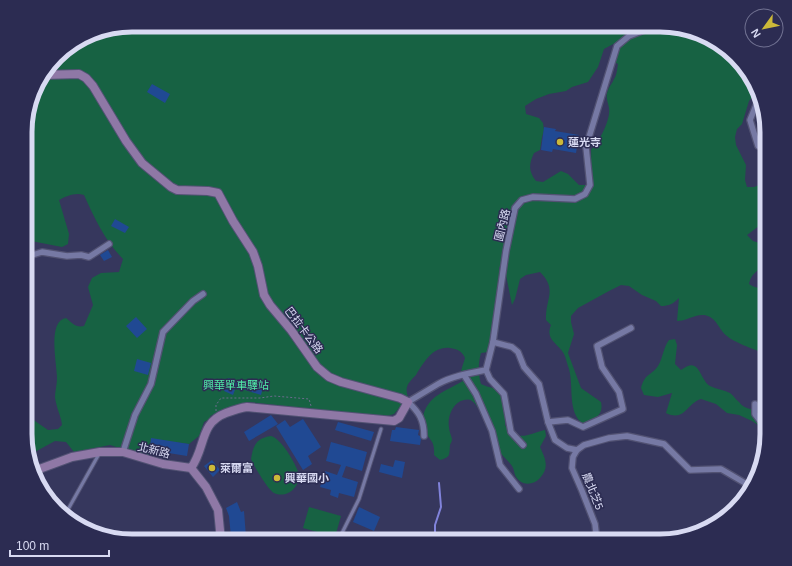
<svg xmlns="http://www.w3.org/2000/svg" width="792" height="566" font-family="Helvetica,'Noto Sans TC',sans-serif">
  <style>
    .green { fill: #176243; fill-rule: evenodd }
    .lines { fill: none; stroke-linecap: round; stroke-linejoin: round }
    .stream { stroke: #8183db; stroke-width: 2 }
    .building { fill: #204993 }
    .service-casing { stroke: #525273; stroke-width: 5 }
    .minor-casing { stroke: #525273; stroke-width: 8 }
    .secondary-casing { stroke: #525273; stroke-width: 10 }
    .path { stroke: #6a6b8d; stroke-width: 1; stroke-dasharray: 2 2; stroke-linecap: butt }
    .service { stroke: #7679a4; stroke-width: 3 }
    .minor { stroke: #7679a4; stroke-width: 5.5 }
    .secondary { stroke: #8f78a6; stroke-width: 8 }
    .poi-dot { fill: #ccb939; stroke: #2c2c52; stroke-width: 1.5 }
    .labels { text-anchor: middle; stroke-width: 3; stroke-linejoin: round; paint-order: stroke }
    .poi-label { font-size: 11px; font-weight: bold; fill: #d8daf2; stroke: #2c2c52; text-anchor: start }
    .street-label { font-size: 11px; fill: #d8daf2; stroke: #2c2c52 }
    .park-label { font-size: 11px; fill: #50eaa8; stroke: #2c2c52 }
    .rim { fill: none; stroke: #d8daf2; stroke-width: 5 }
  </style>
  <rect width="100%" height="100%" fill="#36375d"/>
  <!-- green -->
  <g class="green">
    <path d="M132,25H645L652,28L659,25H666L725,47L756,85L759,96H753L749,101L742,124L737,129L735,137L736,145L746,165L745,180L747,187H754L767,182V224L763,223L747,235L753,241L767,245V263C759,270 751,273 749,284C755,288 760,289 767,288V354C758,351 733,342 727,336C718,329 717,317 704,315C695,314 686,321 677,321L679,298C673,304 669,306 661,306L656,301L642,295L629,286L621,285L609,291L578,308L571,316V322L574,334L568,353L581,388L601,402C604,416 594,419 583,424C567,412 574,387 569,369C567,364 566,358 564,354C557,342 545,340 551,325L546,320C545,299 558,290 540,272L526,275L520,279L515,299L512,305L505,270L499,267L500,280L491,332L495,351L481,353C478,363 478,374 481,384C485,386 489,387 493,388C507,395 507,413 505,425C518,443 528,434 545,430L546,436L540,447C545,458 550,467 540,478C533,486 520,486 515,475C514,472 514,469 512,466C508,460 502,456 498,450C494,443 495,431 492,423C490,418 485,416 482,413C476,407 474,397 464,400C453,402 447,417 449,427C449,431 451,435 452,439C452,442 451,442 450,445C449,455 451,457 440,460L434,455C435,440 430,442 425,430C423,426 423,422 423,417C427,396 446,391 463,381C458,374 463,366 465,358C462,351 457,349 450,348C433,346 424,362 416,375C413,378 408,383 407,387C406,390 407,394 408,397L394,414L383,417L250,402L233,406L210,416L211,418L204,422L199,436L189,444L151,439L149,457L110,445L74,452L66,442L55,441L31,454H28L26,447V411L35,421L48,430L58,429L62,425C61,416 56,407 55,397C55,391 57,385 57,378C57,364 47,321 66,318C72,323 76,328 84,326L93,305L88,287L92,278L101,273L119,272L123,259C105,241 95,219 84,195C76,192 66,196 59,200L69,234L68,244L62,247L26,240V118L39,79L62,52L98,31ZM617,42L619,49L615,55L613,61L618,64C617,69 617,75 614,79C613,83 609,86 608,90C605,98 608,101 609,108C611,120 599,142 591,150C592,162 589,173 588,185H579L568,174L561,171L543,182L536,181C528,171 529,164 534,153L540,150L542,137L544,130L543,123L539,118L526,114L525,106L536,99L549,94L566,91L572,87L588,82L598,67L604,49Z"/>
    <path d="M675,339L677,345L675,364L681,370C700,355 699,379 710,386C716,389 724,390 730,393C734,396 735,399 739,402C745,410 754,410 764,410L767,408V431L752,421L739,415L727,413L716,404L701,399C686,404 685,422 666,413L672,393L658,397L644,395L641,388C645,373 651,376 658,366C663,358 663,348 669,340Z"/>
    <path d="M271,436C282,439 295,463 299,474C300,487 287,499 274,493C268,490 254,466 251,459C253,446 256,438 271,436Z"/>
    <polygon points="309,507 341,516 335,537 303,528"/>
  </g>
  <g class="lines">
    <!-- stream -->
    <polyline class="stream" points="435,541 435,525 441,507 439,483"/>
  </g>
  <!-- building -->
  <g class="building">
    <polygon points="152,84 170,94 165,103 147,92"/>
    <polygon points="544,127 556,129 555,131 579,135 576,153 553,149 552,152 541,150"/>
    <polygon points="115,219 129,227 125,233 111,226"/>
    <polygon points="108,250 112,257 104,261 100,255"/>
    <polygon points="136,317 147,329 137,338 126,326"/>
    <polygon points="137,359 151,363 148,375 134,371"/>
    <polygon points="228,378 239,382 240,380 263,387 261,395 236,387 233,395 224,391"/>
    <polygon points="271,415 278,424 249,441 244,432"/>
    <polygon points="303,419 321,447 308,456 312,464 303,470 276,426 285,420 290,427"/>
    <polygon points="338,422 374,432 371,441 335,430"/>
    <polygon points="396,427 419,430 418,435 420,436 421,439 420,445 390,441 392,430 395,430"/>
    <polygon points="151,438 189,444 187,456 150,450"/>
    <polygon points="331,442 367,452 362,471 346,466 342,477 358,482 354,497 339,493 338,498 330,495 331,490 320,487 325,471 337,475 341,465 326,461"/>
    <polygon points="212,460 220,470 213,477 204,466"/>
    <polygon points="395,460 405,462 402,478 379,472 381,464 393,467"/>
    <polygon points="237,502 241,512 244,511 246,537 231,537 229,516 226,508"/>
    <polygon points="359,507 380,517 374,531 353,522"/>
  </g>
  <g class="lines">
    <defs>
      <g id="service">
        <polyline points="63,515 66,513 99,454"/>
        <polyline points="338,541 359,499 381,429"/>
      </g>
      <g id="minor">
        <polyline points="758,146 750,120 759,98"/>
        <polyline points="26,257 42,252 67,256 81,255 89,257 109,244"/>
        <polyline points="493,342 512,347 518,352 524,367 539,384 548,422 555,440 567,448 577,450"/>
        <polyline points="486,370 490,379 504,394 511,432 523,445"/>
        <polyline points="464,375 476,394 492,431 500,465 519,489"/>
        <polyline points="755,404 755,414 767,430"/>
        <polyline points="548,422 568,420 583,427 623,409 619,392 602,367 597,346 631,328"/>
        <path d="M424,436C424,420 419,412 408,402C418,396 428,390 438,384C452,376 470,373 486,370L493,342L506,251L515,208L522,200L533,197L575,199L585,194L590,185L586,147L617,46L629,36L657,25"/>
        <polyline points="123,452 135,415 151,384 163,332 193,301 203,294"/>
        <polyline points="597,541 595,524 582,491 572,468 573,457 577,450 584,445 609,438 627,436 664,444 690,470 721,469 750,486"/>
      </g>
      <g id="secondary">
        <path d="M42,75L79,74L86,78L93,86L126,141L142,163L171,187L177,190L208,191L218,193L233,221L253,252L258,266L264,295L270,305L291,330L317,367L329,377L341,382L400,398L408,402L399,418L394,421L247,407C240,408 234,410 226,413C199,423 206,448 191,468"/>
        <polyline points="34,471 72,457 100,452 123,452 163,464 191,468 206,487 218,510 221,541"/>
      </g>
    </defs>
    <!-- service casing -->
    <use href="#service" class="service-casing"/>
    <!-- minor casing -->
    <use href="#minor" class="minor-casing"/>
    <!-- secondary casing -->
    <use href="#secondary" class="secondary-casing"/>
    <!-- path -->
    <polyline class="path" points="216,411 216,405 221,398 260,398 274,396 309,399 311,406"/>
    <!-- service -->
    <use href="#service" class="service"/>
    <!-- minor -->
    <use href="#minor" class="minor"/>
    <!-- secondary -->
    <use href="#secondary" class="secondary"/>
  </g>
  <!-- markers -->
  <g class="poi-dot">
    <circle cx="560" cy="142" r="4"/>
    <circle cx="212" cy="468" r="4"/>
    <circle cx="277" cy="478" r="4"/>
  </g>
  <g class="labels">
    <!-- poi labels -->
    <g class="poi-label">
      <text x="568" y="146">蓮光寺</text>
      <text x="220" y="472">萊爾富</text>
      <text x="285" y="482">興華國小</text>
    </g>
    <!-- street labels -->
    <g class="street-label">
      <text transform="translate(502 225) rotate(-76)" y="4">圍內路</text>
      <text transform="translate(304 330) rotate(53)" y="4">巴拉卡公路</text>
      <text transform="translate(154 450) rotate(14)" y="4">北新路</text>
      <text transform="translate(593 491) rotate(68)" y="4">農北芝5</text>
    </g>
    <!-- park labels -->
    <g class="park-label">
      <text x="236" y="389">興華單車驛站</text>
    </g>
  </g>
  <!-- crop -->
  <path d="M0 0H792V566H0ZM132 32H660A100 100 0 0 1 760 132V434A100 100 0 0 1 660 534H132A100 100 0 0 1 32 434V132A100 100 0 0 1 132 32Z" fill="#2c2c52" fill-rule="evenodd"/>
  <path class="rim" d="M132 32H660A100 100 0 0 1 760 132V434A100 100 0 0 1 660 534H132A100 100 0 0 1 32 434V132A100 100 0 0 1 132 32Z"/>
  <!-- north arrow -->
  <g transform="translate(764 28) rotate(237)"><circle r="19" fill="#2c2c52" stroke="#717292"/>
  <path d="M0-3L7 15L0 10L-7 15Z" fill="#ccb939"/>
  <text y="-6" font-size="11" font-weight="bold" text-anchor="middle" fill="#d8daf2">N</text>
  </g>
  <!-- scale -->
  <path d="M10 550v6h99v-6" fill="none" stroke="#d8daf2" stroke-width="2"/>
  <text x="16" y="550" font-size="12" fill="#d8daf2" stroke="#2c2c52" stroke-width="3" paint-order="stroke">100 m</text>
</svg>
